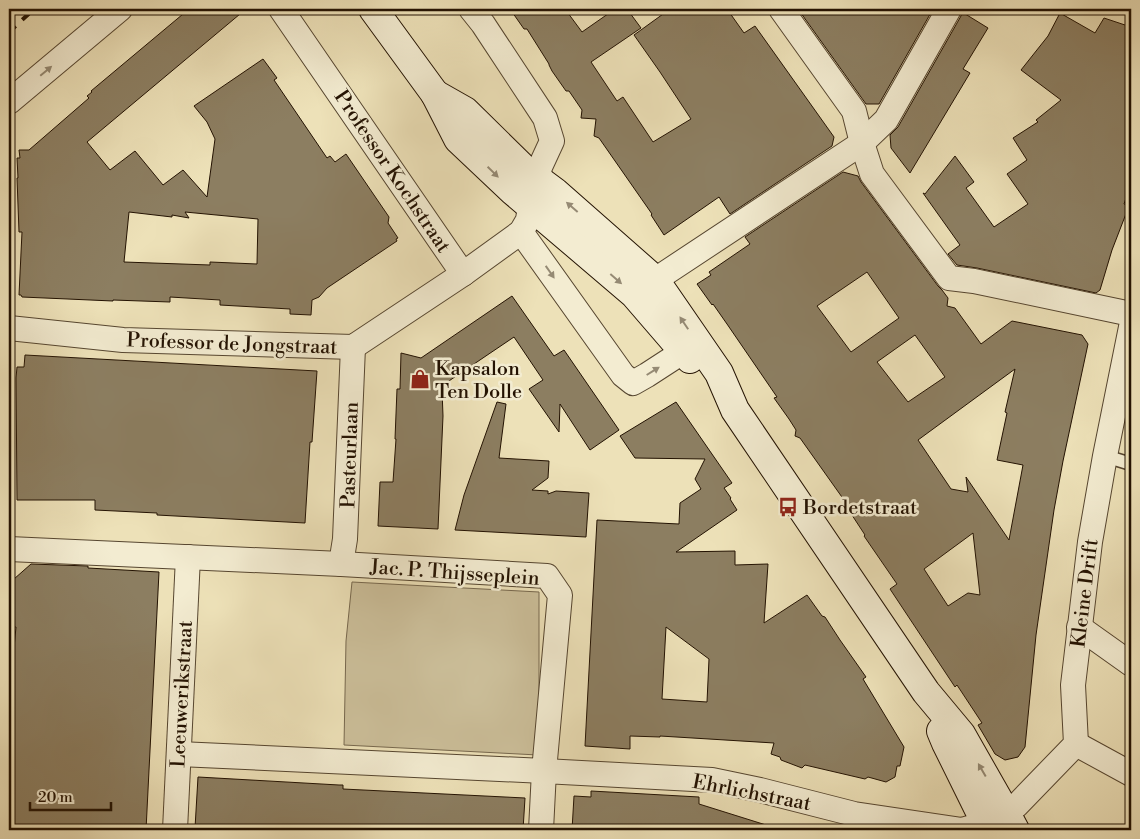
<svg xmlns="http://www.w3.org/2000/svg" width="1140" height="839" font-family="'Libre Bodoni',serif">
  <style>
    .green { fill: #cbbe99; stroke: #77684e }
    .building { fill: #8c7e61; stroke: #231202; fill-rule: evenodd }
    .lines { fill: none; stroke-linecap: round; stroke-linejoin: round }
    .lane-casing { stroke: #564630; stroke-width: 15 }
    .street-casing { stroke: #564630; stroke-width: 26 }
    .secondary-casing { stroke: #231202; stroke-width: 30 }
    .lane { stroke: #f3ecd1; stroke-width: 12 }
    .street { stroke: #f3ecd1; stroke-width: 24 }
    .secondary { stroke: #f3ecd1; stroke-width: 28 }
    .rail { stroke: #231202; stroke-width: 4; stroke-dasharray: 9 9; stroke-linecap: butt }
    .oneway { fill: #958a74 }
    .labels { text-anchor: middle; stroke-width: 5; stroke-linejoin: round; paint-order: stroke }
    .street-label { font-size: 20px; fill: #231202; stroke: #f3ecd1 }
    .poi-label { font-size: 20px; fill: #231202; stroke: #f3ecd1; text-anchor: start }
  </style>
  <rect width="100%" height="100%" fill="#ede1b8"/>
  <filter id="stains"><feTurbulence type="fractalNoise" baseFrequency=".004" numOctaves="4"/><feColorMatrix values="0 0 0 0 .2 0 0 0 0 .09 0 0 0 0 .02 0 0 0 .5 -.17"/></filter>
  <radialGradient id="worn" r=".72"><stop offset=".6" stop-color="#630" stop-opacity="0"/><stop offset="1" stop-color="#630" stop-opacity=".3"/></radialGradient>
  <!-- green -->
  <polygon class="green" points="352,582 539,592 539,751 538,755 344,745 346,641"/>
  <!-- building -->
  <g class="building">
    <path d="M189,9H246L87,142L110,170L135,151L163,185L183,170L207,197L215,139L207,122L194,106L263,59L277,78L274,80L327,158L330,156L335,162L346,154L389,217L388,223L398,238L396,239L397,241L327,288L319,297L312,300L311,315L290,314V309L220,305V300L170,297V302L113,300V301L22,297L21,295H19L22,232H19L17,178H18L17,158H20L19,150H29L89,98L87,96L92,92L91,91ZM129,212L172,217V215L189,218L185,212L258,219L257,264L210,262V265L124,262Z"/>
    <polygon points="510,9 565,9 582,32 615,9 627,9 641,28 591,62 617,101 623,97 653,142 691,119 660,72 634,35 670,9 727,9 744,33 755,26 834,137 832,146 730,214 719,197 664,235 651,215 652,214 599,138 594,136 596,119 581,118 582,110 569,91 566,91 552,71 549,65 549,64 527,29 524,29"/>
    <polygon points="798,9 933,9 879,104 866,104"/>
    <polygon points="962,12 988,28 963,69 970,73 910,173 891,148 890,135 898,127 961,16"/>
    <polygon points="1060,13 1095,33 1104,18 1131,27 1131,183 1124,204 1129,206 1112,250 1100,290 1096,293 977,268 957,265 948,254 960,245 923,193 925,194 955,156 974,182 966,188 994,227 1028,204 1007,174 1027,160 1013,138 1038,122 1036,120 1061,100 1021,70 1048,36"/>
    <path d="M843,172L858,176L861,182L938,286L942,290L948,298L947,306L955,308L981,344L1012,321L1082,335L1088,344L1063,461L1054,510L1036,635L1025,747L1018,757L1005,760L995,754L978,725L982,723L957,685L955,687L890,589L897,584L864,536L865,535L848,509L849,507L800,438L795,436L796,430L789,419L774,398L777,397L727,324L713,304L712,305L697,284L711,275L709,272L750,244L745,237ZM867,272L899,318L851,352L817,306ZM915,335L945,377L908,402L877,362ZM1015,369L1005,412L1007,413L997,460L1023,465L1009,540L966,477L968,492L951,489L918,440ZM973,533L980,595L968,593L948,606L924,569Z"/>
    <polygon points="512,296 554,356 564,350 619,430 590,450 560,404 559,432 529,389 543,380 514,337 437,389 442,390 443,416 438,529 378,526 380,482 393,482 396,439 395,439 397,389 400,389 401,353 421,358"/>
    <polygon points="25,355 317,371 312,442 310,442 305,523 157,515 157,513 95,510 95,500 17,500 16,378 17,367 24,367"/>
    <polygon points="497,402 506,404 499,458 549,461 548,478 532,490 548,491 548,494 556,491 589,493 586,537 455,530 464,495"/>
    <path d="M676,402L732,483L724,488L731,498L730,499L737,510L676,552L735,551V565L768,564L764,623L807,595L822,616L825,617L840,640L866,677L863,679L904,747L900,766H897L895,777L886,782L868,777L865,779L805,765L802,768L781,760L780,757L771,754L774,743L660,736V737L630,736V749L585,746L597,520L679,524L680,503L701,489L695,479L705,459L635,458L620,436ZM666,627L709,659L707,702L662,699Z"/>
    <polygon points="31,564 88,566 88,568 159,572 146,830 9,830 9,700 16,627 12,627 14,579"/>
    <polygon points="198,777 339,785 343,785 343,789 525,798 523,830 201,830 201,829 195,828"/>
    <polygon points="591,791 699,797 699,804 766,825 765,830 572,830 574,796 591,797"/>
  </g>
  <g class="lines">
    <defs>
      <polyline id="lane" points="1105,456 1131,464"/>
      <g id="street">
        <polyline points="281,9 463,274"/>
        <polyline points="471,9 483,24 545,118 552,141 540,167 538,180"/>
        <polyline points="781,9 854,111 862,143 872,174 949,278 974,281 1131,314"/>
        <polyline points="9,102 120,9"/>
        <polyline points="521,232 623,375 633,383 647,375 684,351"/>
        <polyline points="655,280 862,143 886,120 949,9"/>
        <polyline points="9,328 123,340 353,347 463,274 521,232 528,220 530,205"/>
        <polyline points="9,549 341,564 547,576 560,595 544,771 179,754"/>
        <polyline points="341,564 345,539 353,347"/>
        <polyline points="1079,627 1131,664"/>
        <polyline points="1076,744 1131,774"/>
        <polyline points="1006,813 1017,805 1076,744 1073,685 1090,542 1105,456 1131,327"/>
        <polyline points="175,830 188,557"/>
        <polyline points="541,830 544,771 712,780 760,790 854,814 962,830 986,823"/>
      </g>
      <g id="secondary">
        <polyline points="373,9 435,94 458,139 513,191 634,294 690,359"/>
        <polyline points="435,94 465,111 524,169 555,192 655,280 719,373 735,410 926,692 961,734 1006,813 1015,830"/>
        <polyline points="941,731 946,743 989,830"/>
      </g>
    </defs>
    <!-- lane casing -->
    <use href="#lane" class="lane-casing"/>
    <!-- street casing -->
    <use href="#street" class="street-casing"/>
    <!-- secondary casing -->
    <use href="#secondary" class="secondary-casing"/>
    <!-- lane -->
    <use href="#lane" class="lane"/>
    <!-- street -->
    <use href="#street" class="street"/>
    <!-- secondary -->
    <use href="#secondary" class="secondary"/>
    <!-- rail -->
    <g class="rail">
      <polyline points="9,10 10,9"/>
      <polyline points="9,32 34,9"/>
    </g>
  </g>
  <!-- one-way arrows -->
  <defs><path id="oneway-solid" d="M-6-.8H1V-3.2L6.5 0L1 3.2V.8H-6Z" transform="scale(1.25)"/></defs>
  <g class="oneway">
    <use href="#oneway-solid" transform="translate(46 71) rotate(-40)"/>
    <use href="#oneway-solid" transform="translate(493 172) rotate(44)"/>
    <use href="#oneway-solid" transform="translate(572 207) rotate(-139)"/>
    <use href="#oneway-solid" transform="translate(550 272) rotate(55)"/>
    <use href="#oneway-solid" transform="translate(616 279) rotate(41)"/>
    <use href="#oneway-solid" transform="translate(684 323) rotate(-124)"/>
    <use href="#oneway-solid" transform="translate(653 371) rotate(-32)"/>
    <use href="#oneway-solid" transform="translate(982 770) rotate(-120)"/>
  </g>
  <!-- icons -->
  <defs>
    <symbol id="shop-bare" viewBox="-9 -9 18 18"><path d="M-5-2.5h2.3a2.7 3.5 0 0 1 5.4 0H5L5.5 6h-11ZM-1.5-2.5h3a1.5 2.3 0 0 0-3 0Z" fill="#8f2418" stroke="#f3ecd1" stroke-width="2.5" paint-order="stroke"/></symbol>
    <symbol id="bus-bare" viewBox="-9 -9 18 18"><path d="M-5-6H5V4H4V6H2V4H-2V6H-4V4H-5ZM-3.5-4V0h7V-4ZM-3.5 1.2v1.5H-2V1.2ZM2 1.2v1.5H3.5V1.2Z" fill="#8f2418" stroke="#f3ecd1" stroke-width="2.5" paint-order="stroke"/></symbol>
  </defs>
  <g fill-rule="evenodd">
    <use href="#shop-bare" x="406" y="365" width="28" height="28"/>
    <use href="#bus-bare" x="774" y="493" width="28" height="28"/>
  </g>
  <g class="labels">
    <!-- street labels -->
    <g class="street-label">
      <text transform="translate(393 171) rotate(56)" y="7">Professor Kochstraat</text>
      <text transform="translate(232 343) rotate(2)" y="7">Professor de Jongstraat</text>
      <text transform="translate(349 455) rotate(-88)" y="7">Pasteurlaan</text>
      <text transform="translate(455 572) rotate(4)" y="7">Jac. P. Thijsseplein</text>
      <text transform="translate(1084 593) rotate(-83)" y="7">Kleine Drift</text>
      <text transform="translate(181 694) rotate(-87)" y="7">Leeuwerikstraat</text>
      <text transform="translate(752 792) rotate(11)" y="7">Ehrlichstraat</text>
    </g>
    <!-- poi labels -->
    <g class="poi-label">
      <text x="435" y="375">Kapsalon<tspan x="435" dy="23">Ten Dolle</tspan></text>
      <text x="803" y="514">Bordetstraat</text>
    </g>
  </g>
  <!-- margin -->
  <rect width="1140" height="839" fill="none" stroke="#ede1b8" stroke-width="30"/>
  <rect x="10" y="10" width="1120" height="819" fill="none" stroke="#231202" stroke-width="2.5"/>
  <rect x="15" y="15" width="1110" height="809" fill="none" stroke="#231202"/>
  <!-- scale -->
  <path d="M30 802v8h81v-8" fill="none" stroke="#231202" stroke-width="2.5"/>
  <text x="38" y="802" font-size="15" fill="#231202" stroke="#f3ecd1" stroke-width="4" paint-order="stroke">20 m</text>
  <rect width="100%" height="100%" filter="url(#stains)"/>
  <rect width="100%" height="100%" fill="url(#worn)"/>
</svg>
